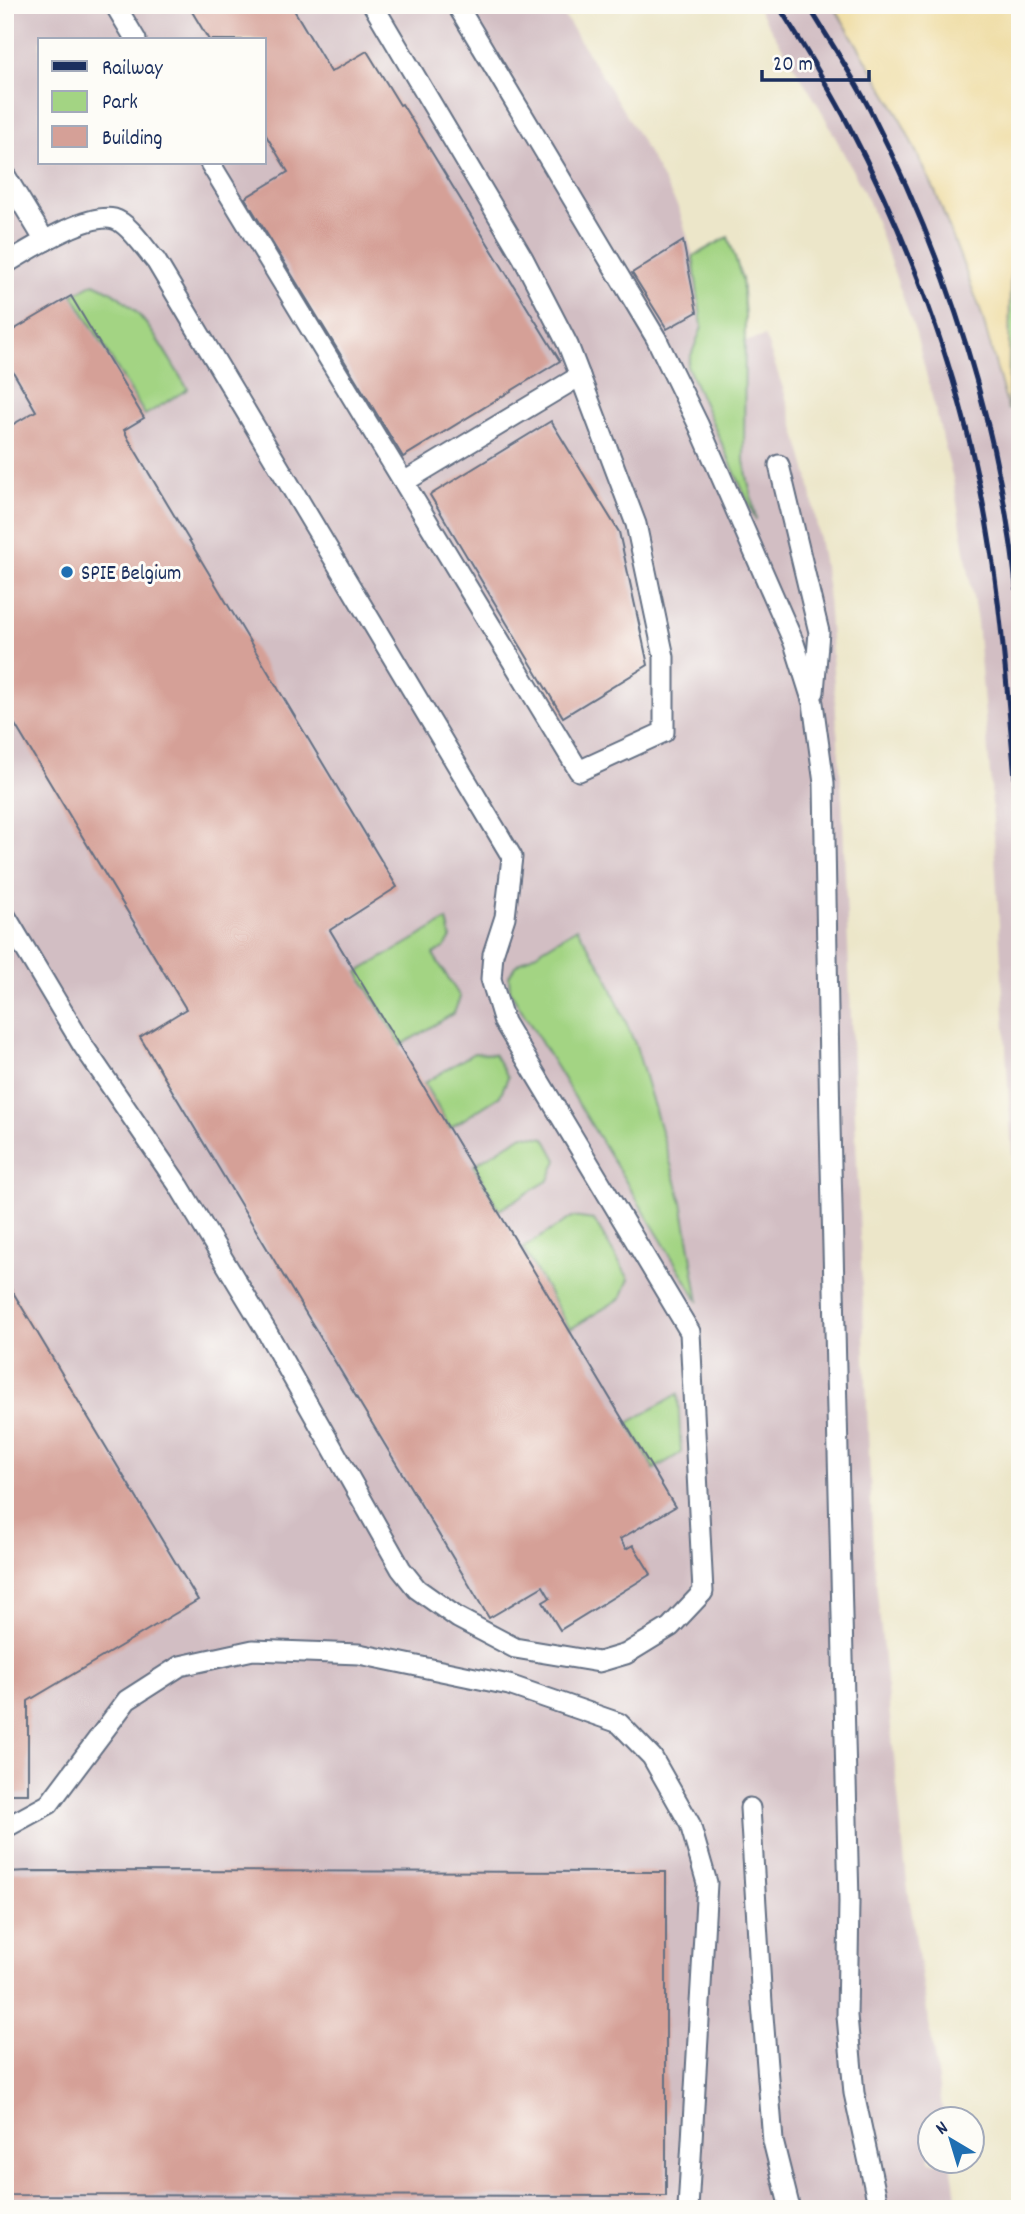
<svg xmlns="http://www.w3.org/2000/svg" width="1025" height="2214" font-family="Dekko,sans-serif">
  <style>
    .industrial { fill: #d2bec3; fill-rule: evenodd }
    .green { fill: #a3d483; stroke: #5f8270; stroke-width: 2 }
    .sand { fill: #eeda9e; stroke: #84847e; stroke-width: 2 }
    .building { fill: #d5a097 }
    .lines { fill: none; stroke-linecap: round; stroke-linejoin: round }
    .lane-casing { stroke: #646f83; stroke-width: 23 }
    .lane { stroke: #fff; stroke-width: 19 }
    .rail { stroke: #1b2f5e; stroke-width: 5 }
    .poi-dot { fill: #1f6fb2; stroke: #fdfcf7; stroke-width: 2.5 }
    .labels { text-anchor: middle; stroke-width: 6; stroke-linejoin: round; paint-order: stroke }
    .poi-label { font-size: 21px; fill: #1b2f5e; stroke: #fdfcf7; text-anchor: start }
  </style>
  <rect width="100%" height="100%" fill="#fdfcf7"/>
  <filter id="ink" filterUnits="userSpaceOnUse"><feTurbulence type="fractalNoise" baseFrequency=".0143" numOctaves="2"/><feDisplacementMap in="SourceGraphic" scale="14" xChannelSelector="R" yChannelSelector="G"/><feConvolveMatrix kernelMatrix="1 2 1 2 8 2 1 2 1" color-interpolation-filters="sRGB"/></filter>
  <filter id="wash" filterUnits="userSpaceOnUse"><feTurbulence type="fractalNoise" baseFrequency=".00686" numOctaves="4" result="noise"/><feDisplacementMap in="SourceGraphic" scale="28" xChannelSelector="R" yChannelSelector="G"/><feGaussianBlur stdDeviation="1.57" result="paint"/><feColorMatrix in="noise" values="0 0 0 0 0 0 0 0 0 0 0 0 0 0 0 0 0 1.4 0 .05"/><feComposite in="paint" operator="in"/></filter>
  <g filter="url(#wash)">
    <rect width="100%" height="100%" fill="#ece6c9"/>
    <!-- industrial -->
    <g class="industrial">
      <path d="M5,5H555L569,23L636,131L679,209L693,256L702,328L688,366L755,516L744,461L745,342L765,336L784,391L808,476L827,583L842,799L873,1552L907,1883L944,2119L930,2120V2162H951L958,2209H5ZM40,40H264V163H40Z"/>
      <polygon points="756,5 833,5 894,106 935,191 980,309 1008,409 1020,410 1020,1293 991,786 977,622 953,479 916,334 869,202 820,108"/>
    </g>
    <!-- green -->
    <g class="green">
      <polygon points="1020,224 1020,410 1008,409 1010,278"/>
      <polygon points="728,237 742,279 745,317 744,461 756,520 687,366 702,327 693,256"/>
      <path d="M94,283C142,302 161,347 188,389L145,415L73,295Z"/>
      <polygon points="447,920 451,938 444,948 433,954 460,997 454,1013 401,1045 358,972"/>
      <polygon points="577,928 605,973 636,1046 682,1202 699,1302 510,991 509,976 515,966"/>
      <polygon points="474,1053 494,1054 508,1077 500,1096 450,1128 424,1083"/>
      <polygon points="523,1135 545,1138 557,1160 549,1180 499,1210 474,1165"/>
      <polygon points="572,1217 594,1220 629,1279 621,1298 570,1329 523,1248"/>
      <polygon points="678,1394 681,1453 654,1469 628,1423"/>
    </g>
    <!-- sand -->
    <polygon class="sand" points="833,5 1020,5 1020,224 1010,278 1008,409 980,309 935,191 894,106"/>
    <g id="blocks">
      <!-- building -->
      <g class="building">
        <polygon points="188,5 291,5 331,72 367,51 400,105 402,104 560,361 403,457 245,198 288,172 264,132 264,40 209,40"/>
        <polygon points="683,241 697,312 667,329 632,273"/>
        <polygon points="71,296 144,418 124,430 129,440 397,887 330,930 675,1507 620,1539 626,1549 633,1545 651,1574 560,1630 543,1602 550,1598 543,1586 489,1618 140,1037 186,1009 5,708 5,429 36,411 5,358 5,335"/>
        <polygon points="551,421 619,532 648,665 563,717 430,495"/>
        <polygon points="5,1279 198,1600 28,1701 28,1794 5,1794"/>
        <polygon points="29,1871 666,1872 666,2196 5,2195 5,1872"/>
      </g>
    </g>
  </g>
  <g filter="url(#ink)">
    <use href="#blocks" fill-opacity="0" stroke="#646f83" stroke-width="2"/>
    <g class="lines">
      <defs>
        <g id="lane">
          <polyline points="115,5 136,40"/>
          <polyline points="457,5 656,338 699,426 794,643 813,703 824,783 830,1125 849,1902 847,2016 854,2093 879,2209"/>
          <polyline points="210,163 579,771 664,732 664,657 636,524 580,376 568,345 523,258 373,5"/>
          <polyline points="5,175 45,241"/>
          <path d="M5,264C29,250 87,212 114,219C129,223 146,250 156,261L512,857L505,917L493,954L491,979L504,1022L690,1332L703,1592L670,1627L626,1654L599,1662L515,1648L458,1618L417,1589L401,1569L267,1332L179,1186L82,1044L5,915"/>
          <polyline points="779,465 819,632 814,692"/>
          <polyline points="404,482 580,376"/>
          <polyline points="750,1808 762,2003 773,2141 790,2209"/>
          <polyline points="5,1828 49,1804 127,1700 180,1666 253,1650 359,1654 509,1685 619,1723 652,1757 690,1824 707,1883 688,2209"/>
        </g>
      </defs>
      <!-- lane casing -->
      <use href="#lane" class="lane-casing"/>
      <!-- lane -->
      <use href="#lane" class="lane"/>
      <!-- rail -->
      <g class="rail">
        <path d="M778,5C802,44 827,83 848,124C904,231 947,343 974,460C1002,582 1008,709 1020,833"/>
        <path d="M808,5C829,40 852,74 870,110C938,243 987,386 1009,533C1014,561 1016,590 1020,618"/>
      </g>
    </g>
  </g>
  <!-- markers -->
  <circle class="poi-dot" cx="67" cy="572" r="7"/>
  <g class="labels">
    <!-- poi labels -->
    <g class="poi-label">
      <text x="81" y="579">SPIE Belgium</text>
    </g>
  </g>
  <!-- margin -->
  <rect width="1025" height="2214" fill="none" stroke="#fdfcf7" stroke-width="28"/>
  <!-- legend -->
  <rect x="38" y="38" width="228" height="126" fill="#fdfcf7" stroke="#a3aaba" stroke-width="2"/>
  <rect x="52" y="61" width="35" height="10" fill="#1b2f5e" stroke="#a3aaba" stroke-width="2"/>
  <text x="102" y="74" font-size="21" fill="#1b2f5e">Railway</text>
  <rect x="52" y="91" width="35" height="21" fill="#a3d483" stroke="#a3aaba" stroke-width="2"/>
  <text x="102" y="108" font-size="21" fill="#1b2f5e">Park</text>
  <rect x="52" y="126" width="35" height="21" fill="#d5a097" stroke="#a3aaba" stroke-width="2"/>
  <text x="102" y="144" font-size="21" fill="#1b2f5e">Building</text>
  <!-- north arrow -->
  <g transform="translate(951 2140) rotate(322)"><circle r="33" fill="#fdfcf7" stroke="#a3aaba" stroke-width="2"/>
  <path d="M0-5L12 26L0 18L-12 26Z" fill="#1f6fb2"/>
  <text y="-10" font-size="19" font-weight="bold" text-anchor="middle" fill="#1b2f5e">N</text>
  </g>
  <!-- scale -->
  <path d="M762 70v10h107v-10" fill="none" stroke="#1b2f5e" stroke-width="3.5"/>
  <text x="773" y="70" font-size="21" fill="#1b2f5e" stroke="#fdfcf7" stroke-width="5" paint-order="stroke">20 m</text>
</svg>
